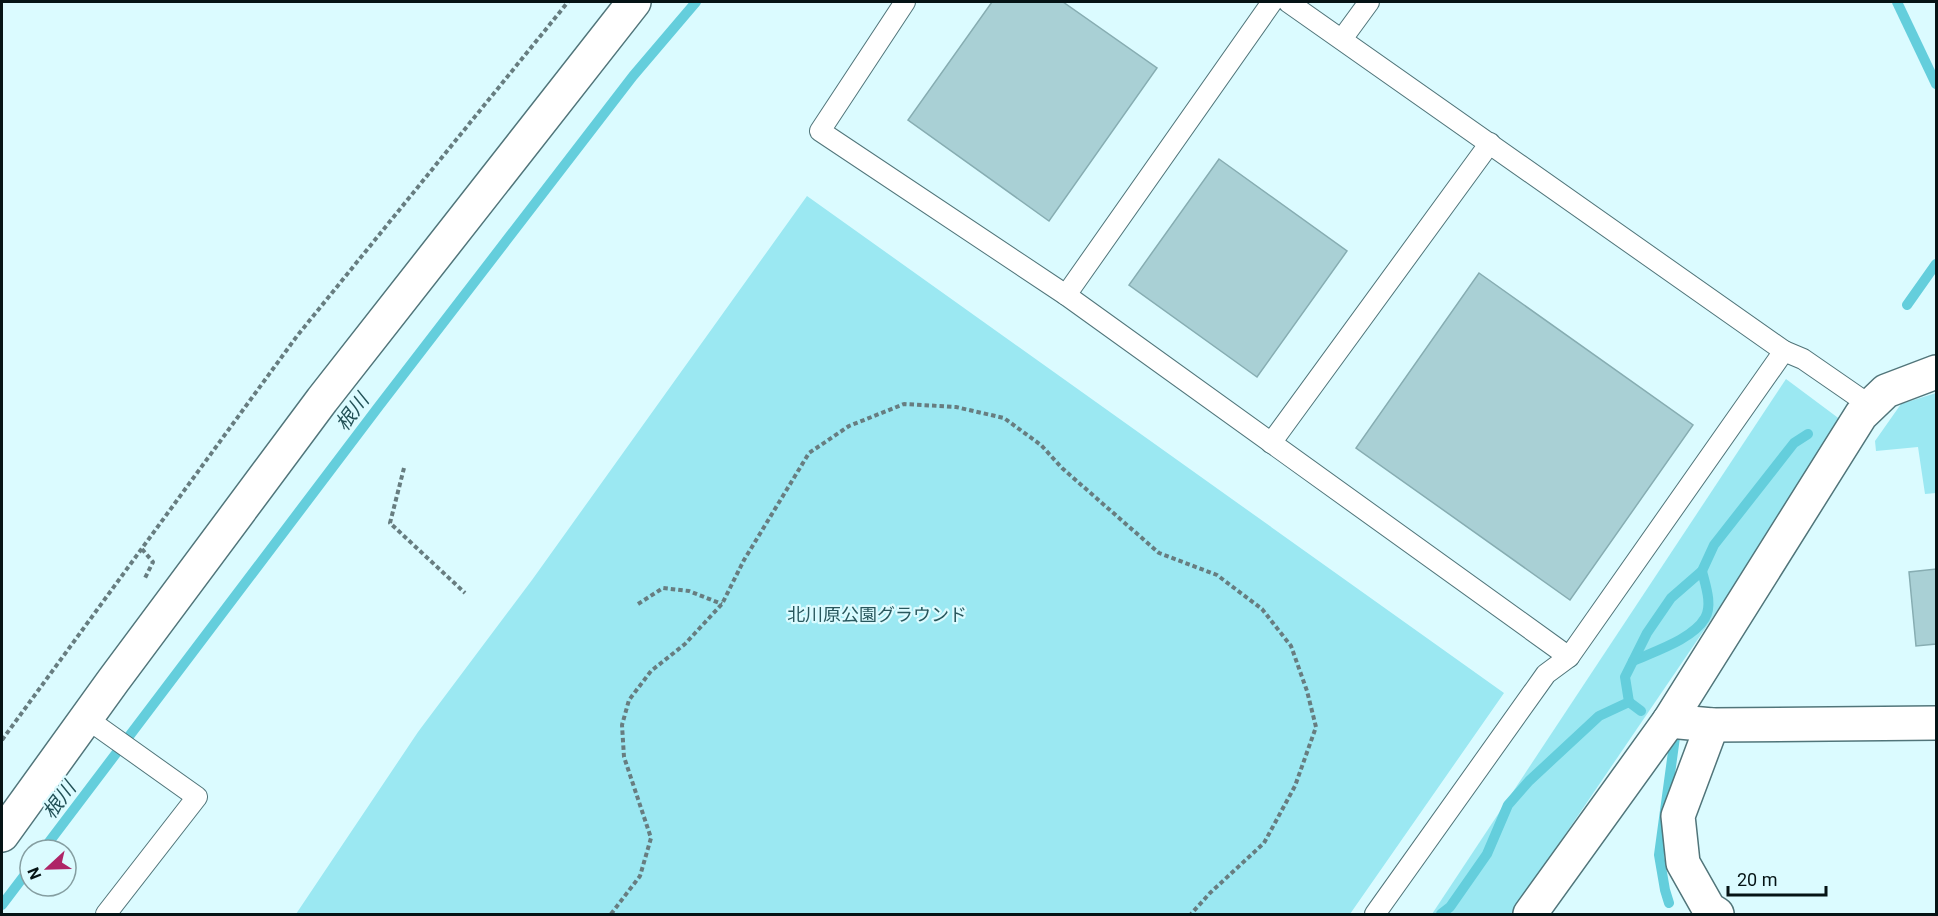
<svg xmlns="http://www.w3.org/2000/svg" width="1938" height="916" font-family="Roboto,'Noto Sans JP',sans-serif">
  <style>
    .green { fill: #9be8f2 }
    .lines { fill: none; stroke-linecap: round; stroke-linejoin: round }
    .stream { stroke: #64cedc; stroke-width: 10 }
    .building { fill: #a9d0d5; stroke: #87adb2; stroke-width: 1.5 }
    .lane-casing { stroke: #51757a; stroke-width: 22 }
    .street-casing { stroke: #51757a; stroke-width: 36 }
    .path { stroke: #677d80; stroke-width: 4; stroke-dasharray: 4.5 3; stroke-linecap: butt }
    .lane { stroke: #fff; stroke-width: 20 }
    .street { stroke: #fff; stroke-width: 33 }
    .labels { text-anchor: middle; stroke-width: 4.5; stroke-linejoin: round; paint-order: stroke }
    .park-label { font-size: 18px; fill: #28575d; stroke: #dbfbff }
    .water-label { font-size: 20px; font-style: italic; fill: #225157; stroke: #dbfbff }
  </style>
  <rect width="100%" height="100%" fill="#dbfbff"/>
  <!-- green -->
  <g class="green">
    <polygon points="807,196 1504,693 1350,914 296,914 418,732 532,580"/>
    <polygon points="1786,379 1845,423 1511,914 1432,914"/>
    <polygon points="1936,393 1936,493 1925,494 1918,447 1876,451 1875,441 1901,404"/>
  </g>
  <g class="lines">
    <!-- stream -->
    <g class="stream">
      <polyline points="1897,2 1936,84"/>
      <polyline points="1907,305 1936,264"/>
      <path d="M1633,661C1655,651 1693,639 1705,618C1713,605 1705,584 1702,571"/>
      <polyline points="1629,702 1641,711"/>
      <polyline points="43,850 379,406 633,76 696,2"/>
      <polyline points="1669,903 1665,890 1659,855 1675,737"/>
      <polyline points="2,905 30,868"/>
      <polyline points="1441,914 1450,907 1487,854 1508,805 1529,781 1599,716 1629,702 1625,677 1647,633 1671,598 1702,571 1714,545 1794,443 1808,434"/>
    </g>
  </g>
  <!-- building -->
  <g class="building">
    <polygon points="992,2 1063,2 1157,68 1049,221 908,120"/>
    <polygon points="1219,159 1347,251 1257,377 1129,285"/>
    <polygon points="1479,273 1693,425 1570,600 1356,448"/>
    <polygon points="1936,569 1936,644 1916,646 1909,572"/>
  </g>
  <g class="lines">
    <defs>
      <g id="lane">
        <polyline points="905,2 820,131 1066,295 1569,657 1784,351 1288,2"/>
        <polyline points="1342,39 1369,2"/>
        <polyline points="1066,295 1272,2"/>
        <polyline points="1784,351 1803,359 1871,406"/>
        <polyline points="1271,443 1490,143"/>
        <polyline points="86,718 197,797 106,914"/>
        <polyline points="1375,914 1546,674 1569,657"/>
      </g>
      <g id="street">
        <polyline points="1669,721 1712,725 1936,723"/>
        <polyline points="1712,725 1678,816 1683,863 1709,909 1717,914"/>
        <polyline points="2,835 113,681 322,400 634,2"/>
        <polyline points="1530,914 1669,721 1861,415 1886,391 1936,372"/>
      </g>
    </defs>
    <!-- lane casing -->
    <use href="#lane" class="lane-casing"/>
    <!-- street casing -->
    <use href="#street" class="street-casing"/>
    <!-- path -->
    <g class="path">
      <polyline points="404,468 390,523 465,593"/>
      <polyline points="142,549 153,562 144,580"/>
      <polyline points="638,604 663,588 689,591 722,604"/>
      <polyline points="2,740 297,336 568,2"/>
      <polyline points="611,914 640,876 651,838 624,757 622,725 629,700 651,671 685,644 722,604 744,560 809,453 849,426 904,404 956,407 1004,418 1041,445 1062,468 1159,553 1217,575 1262,609 1291,646 1307,691 1316,727 1295,786 1264,843 1210,893 1191,914"/>
    </g>
    <!-- lane -->
    <use href="#lane" class="lane"/>
    <!-- street -->
    <use href="#street" class="street"/>
  </g>
  <g class="labels">
    <!-- park labels -->
    <g class="park-label">
      <text x="877" y="621">北川原公園グラウンド</text>
    </g>
    <!-- water labels -->
    <g class="water-label">
      <text transform="translate(352 412) rotate(-53)" y="7">根川</text>
      <text transform="translate(59 800) rotate(-53)" y="7">根川</text>
    </g>
  </g>
  <!-- border -->
  <rect width="1938" height="916" fill="none" stroke="#051315" stroke-width="6"/>
  <!-- north arrow -->
  <g transform="translate(48 868) rotate(248)"><circle r="28" fill="#dbfbff" stroke="#859ea1" stroke-width="1.5"/>
  <path d="M0-4.5L10 22L0 15L-10 22Z" fill="#ae2567"/>
  <text y="-9" font-size="16" font-weight="bold" text-anchor="middle" fill="#051315">N</text>
  </g>
  <!-- scale -->
  <path d="M1728 886v9h98v-9" fill="none" stroke="#051315" stroke-width="3"/>
  <text x="1737" y="886" font-size="18" fill="#051315" stroke="#dbfbff" stroke-width="4.5" paint-order="stroke">20 m</text>
</svg>
